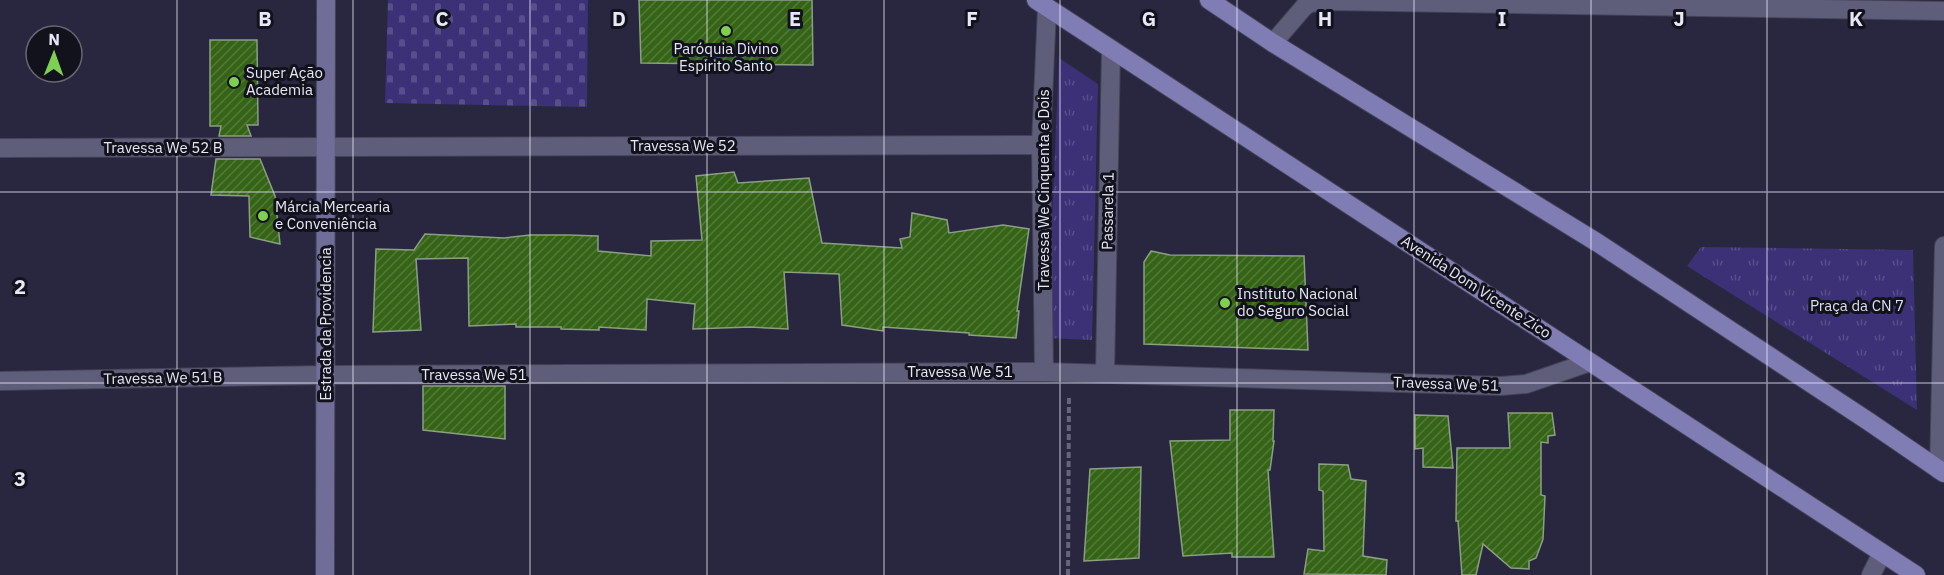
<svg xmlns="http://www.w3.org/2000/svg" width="1944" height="575" font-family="'IBM Plex Sans',sans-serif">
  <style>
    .cemetery { fill: url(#cemetery-stones) }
    .park { fill: url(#park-tufts) }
    .building { fill: url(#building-hatch); stroke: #8c9e84; stroke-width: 1.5 }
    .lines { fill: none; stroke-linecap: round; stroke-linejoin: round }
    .street-casing { stroke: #454357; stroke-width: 20 }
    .secondary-casing { stroke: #454357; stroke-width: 20 }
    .primary-casing { stroke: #454357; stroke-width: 20 }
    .path { stroke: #66647a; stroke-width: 4; stroke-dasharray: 6 3; stroke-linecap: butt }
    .street { stroke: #5f5e7a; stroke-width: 18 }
    .secondary { stroke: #706d98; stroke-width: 18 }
    .primary { stroke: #807db5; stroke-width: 18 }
    .grid { fill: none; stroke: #e7e7f7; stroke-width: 1.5; stroke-opacity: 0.55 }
    .poi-dot { fill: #7fd052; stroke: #12121c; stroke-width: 2 }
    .labels { text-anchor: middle; stroke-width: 6; stroke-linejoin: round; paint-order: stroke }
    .poi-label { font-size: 15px; fill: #e7e7f7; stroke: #12121c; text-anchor: start }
    .street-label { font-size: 15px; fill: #e7e7f7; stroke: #12121c }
    .park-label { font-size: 15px; fill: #dedef4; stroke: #12121c }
    .grid-label { font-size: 20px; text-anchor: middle; font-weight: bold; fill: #e7e7f7; stroke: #12121c; stroke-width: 6; stroke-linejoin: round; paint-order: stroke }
  </style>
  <defs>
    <pattern id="cemetery-stones" width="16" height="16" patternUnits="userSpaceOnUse" patternTransform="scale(1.5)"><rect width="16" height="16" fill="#3c3077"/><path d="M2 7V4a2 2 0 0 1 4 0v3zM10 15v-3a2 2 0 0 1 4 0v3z" fill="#584e8b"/></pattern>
    <pattern id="park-tufts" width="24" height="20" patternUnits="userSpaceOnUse" patternTransform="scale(1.5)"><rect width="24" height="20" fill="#3c3077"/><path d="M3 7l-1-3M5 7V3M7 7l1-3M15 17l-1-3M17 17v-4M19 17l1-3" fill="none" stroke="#584e8b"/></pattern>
    <pattern id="building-hatch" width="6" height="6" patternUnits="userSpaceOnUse" patternTransform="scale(1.5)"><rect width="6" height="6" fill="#356416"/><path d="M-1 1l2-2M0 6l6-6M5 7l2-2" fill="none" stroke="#527a39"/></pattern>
  </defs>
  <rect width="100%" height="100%" fill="#29273f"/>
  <!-- cemetery -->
  <polygon class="cemetery" points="388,0 588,0 587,107 385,103"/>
  <!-- park -->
  <g class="park">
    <polygon points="1059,58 1098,84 1092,340 1047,338"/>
    <polygon points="1701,247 1913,250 1917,410 1687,266"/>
  </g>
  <!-- building -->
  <g class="building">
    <polygon points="639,0 812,0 813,65 641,63"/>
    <polygon points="210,40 257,40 258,125 247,125 251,136 219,136 221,126 210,126"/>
    <polygon points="216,159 260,159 275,196 280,244 250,237 249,196 211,195"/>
    <polygon points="734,172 738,183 809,178 822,243 902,248 900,239 910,237 912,213 947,220 949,233 1003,225 1029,229 1017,311 1019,311 1016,338 969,335 969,333 883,327 883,331 842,325 839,274 784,272 788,329 750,327 693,329 695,304 647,299 646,330 599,327 599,330 561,329 561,327 516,327 516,324 469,326 468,258 416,259 421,330 373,332 376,249 414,250 425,234 504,238 530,235 568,235 598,236 598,251 651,256 651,241 702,240 696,176"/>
    <polygon points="1151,251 1170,255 1304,256 1308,350 1144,344 1144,262"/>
    <polygon points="423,386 505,386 505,439 423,430"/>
    <polygon points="1230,410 1274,410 1273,441 1274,441 1270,470 1268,470 1274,557 1232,557 1232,553 1183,556 1170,441 1230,440"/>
    <polygon points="1508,413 1552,413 1555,435 1548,436 1548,443 1541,442 1541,495 1545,496 1543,539 1536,558 1529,561 1529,569 1511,568 1483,544 1476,575 1462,575 1458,521 1456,521 1457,448 1510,448"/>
    <polygon points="1415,415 1448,416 1453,468 1423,467 1423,448 1415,449"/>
    <polygon points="1319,464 1348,465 1351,479 1366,481 1363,556 1387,560 1386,575 1304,574 1308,549 1324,551 1323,491 1319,490"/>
    <polygon points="1141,467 1139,558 1084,561 1090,469"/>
  </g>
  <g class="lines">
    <defs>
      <g id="street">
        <polyline points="1273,43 1304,7 1310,3 1331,1 1944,11"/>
        <polyline points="0,148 1041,145"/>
        <polyline points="1044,372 1041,145 1047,8"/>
        <polyline points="1105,374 1111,49"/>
        <polyline points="0,381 326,375 1044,372 1501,386 1526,384 1590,362"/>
        <polyline points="1939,470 1944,246"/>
        <polyline points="1871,575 1882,553"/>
      </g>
      <polyline id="secondary" points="325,575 326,0"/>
      <g id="primary">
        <polyline points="1036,0 1916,575"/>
        <polyline points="1209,0 1273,43 1598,243 1868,421 1944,473"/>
      </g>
    </defs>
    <!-- street casing -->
    <use href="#street" class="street-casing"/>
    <!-- secondary casing -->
    <use href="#secondary" class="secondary-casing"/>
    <!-- primary casing -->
    <use href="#primary" class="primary-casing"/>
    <!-- path -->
    <polyline class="path" points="1068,575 1069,396"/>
    <!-- street -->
    <use href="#street" class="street"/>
    <!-- secondary -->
    <use href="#secondary" class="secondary"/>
    <!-- primary -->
    <use href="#primary" class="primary"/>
  </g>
  <!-- grid -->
  <path class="grid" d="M177,0V575M353,0V575M530,0V575M707,0V575M884,0V575M1060,0V575M1237,0V575M1414,0V575M1591,0V575M1767,0V575M0,192H1944M0,383H1944"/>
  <!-- markers -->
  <g class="poi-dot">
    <circle cx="726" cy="31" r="6"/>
    <circle cx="234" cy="82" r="6"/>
    <circle cx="263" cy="216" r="6"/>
    <circle cx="1225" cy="303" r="6"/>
  </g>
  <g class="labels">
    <!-- poi labels -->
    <g class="poi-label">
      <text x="726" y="54" text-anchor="middle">Paróquia Divino<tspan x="726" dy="17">Espirito Santo</tspan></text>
      <text x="246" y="78">Super Ação<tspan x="246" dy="17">Academia</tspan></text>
      <text x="275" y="212">Márcia Mercearia<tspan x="275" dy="17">e Conveniência</tspan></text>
      <text x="1237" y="299">Instituto Nacional<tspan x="1237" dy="17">do Seguro Social</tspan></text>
    </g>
    <!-- street labels -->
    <g class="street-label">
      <text x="683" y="151">Travessa We 52</text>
      <text x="163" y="153">Travessa We 52 B</text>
      <text transform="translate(1044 190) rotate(-90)" y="5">Travessa We Cinquenta e Dois</text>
      <text transform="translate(1108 211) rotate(-89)" y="5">Passarela 1</text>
      <text transform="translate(1476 287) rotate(33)" y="5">Avenida Dom Vicente Zico</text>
      <text transform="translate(326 324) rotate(-90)" y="5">Estrada da Providencia</text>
      <text x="960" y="377">Travessa We 51</text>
      <text x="474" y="380">Travessa We 51</text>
      <text transform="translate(163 378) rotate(-1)" y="5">Travessa We 51 B</text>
      <text transform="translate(1446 384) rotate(2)" y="5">Travessa We 51</text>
    </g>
    <!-- park labels -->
    <g class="park-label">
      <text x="1857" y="311">Praça da CN 7</text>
    </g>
  </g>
  <g class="grid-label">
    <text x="265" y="26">B</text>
    <text x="442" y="26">C</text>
    <text x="619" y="26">D</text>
    <text x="795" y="26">E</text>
    <text x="972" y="26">F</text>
    <text x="1149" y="26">G</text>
    <text x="1325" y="26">H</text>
    <text x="1502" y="26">I</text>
    <text x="1679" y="26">J</text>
    <text x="1856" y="26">K</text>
    <text x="20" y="294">2</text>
    <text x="20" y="486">3</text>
  </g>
  <!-- north arrow -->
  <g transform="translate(54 54) rotate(1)"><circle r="28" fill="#12121c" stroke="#676774" stroke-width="1.5"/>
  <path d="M0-4.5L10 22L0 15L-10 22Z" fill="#7fd052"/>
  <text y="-9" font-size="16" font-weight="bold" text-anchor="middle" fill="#e7e7f7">N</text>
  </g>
</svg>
